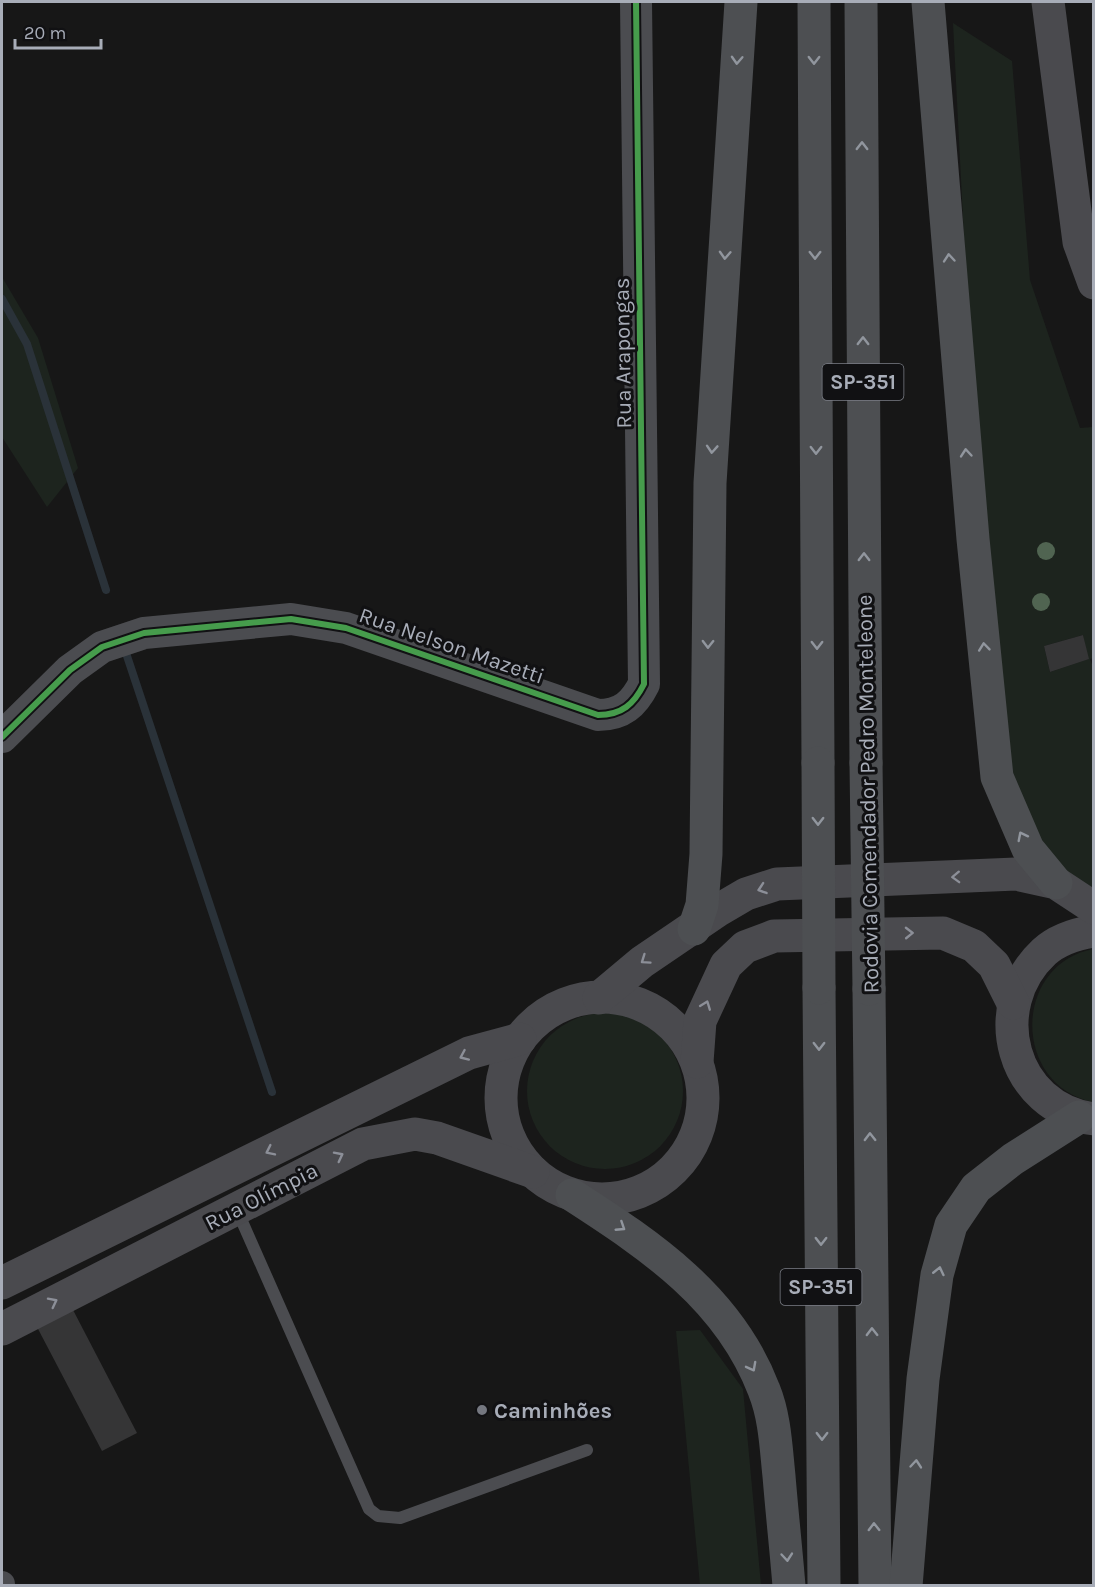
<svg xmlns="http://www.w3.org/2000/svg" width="1095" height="1587" font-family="Karla,sans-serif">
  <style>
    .green { fill: #1d241e; fill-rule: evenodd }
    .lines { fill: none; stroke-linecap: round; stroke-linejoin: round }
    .stream { stroke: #2a3239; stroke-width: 8 }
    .building { fill: #353536 }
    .service { stroke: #4b4c50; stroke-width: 12 }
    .minor { stroke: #4b4c50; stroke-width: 26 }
    .tertiary { stroke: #4b4c50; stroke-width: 32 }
    .secondary { stroke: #4a4a4e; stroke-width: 33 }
    .primary { stroke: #4d4f52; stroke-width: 33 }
    .primary-bridge { stroke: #4d4f52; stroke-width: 33 }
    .cycleway-casing { stroke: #111113; stroke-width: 10 }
    .cycleway { stroke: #469c4c; stroke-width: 6 }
    .tree { fill: #506451 }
    .oneway { stroke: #91969e }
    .oneway2 { stroke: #8c8f98 }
    .poi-dot { fill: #757880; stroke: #111113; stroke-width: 2 }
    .labels { text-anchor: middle; stroke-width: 6; stroke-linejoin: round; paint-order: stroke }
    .shield { fill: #111113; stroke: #7b7e86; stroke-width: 1.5 }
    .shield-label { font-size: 21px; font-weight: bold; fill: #a8adb8 }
    .street-label { font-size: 22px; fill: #a8adb8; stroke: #111113 }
    .poi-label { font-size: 22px; font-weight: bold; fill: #a8adb8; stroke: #111113; text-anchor: start }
  </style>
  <rect width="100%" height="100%" fill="#171717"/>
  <!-- green -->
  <g class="green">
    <path d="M953,23L1012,61L1030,280L1080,428L1093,427L1094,658L1090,659L1094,669L1093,903L1058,876L1009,783L974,433ZM1083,635L1088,659L1050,672L1044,646Z"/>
    <polygon points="2,277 38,338 78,468 47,507 2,437"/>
    <path d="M1093,949V1102C1012,1085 1012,965 1093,949Z"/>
    <circle cx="605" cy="1091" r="78"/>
    <polygon points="700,1330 743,1389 761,1585 700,1585 676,1331"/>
  </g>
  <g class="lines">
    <!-- stream -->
    <g class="stream">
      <polyline points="2,299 27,344 106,590"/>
      <polyline points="125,650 272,1092"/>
    </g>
  </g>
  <!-- building -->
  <g class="building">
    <polygon points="1083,635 1089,659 1050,672 1044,646"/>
    <polygon points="72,1308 137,1433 102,1451 37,1327"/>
  </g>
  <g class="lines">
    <!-- service -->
    <polyline class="service" points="237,1210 369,1509 378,1516 400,1518 587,1450"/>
    <!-- minor -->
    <polyline class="minor" points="2,1584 2,1586"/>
    <!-- tertiary -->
    <path class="tertiary" d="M2,737L70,670L102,647L144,633L291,619L346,628L598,715C622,715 634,704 644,684L636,2"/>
    <!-- secondary -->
    <g class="secondary">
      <polyline points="1048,2 1079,242 1094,283"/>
      <path d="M1094,931C1076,934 1057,940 1044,952C985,1007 1011,1108 1094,1119"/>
      <circle cx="602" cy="1098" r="101"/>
      <polyline points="599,998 642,962 717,911 746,894 777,884 1016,874 1056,883 1094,908"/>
      <polyline points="697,1062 700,1021 726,965 745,947 774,936 943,933 974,946 994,965 1013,1003"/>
      <polyline points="2,1283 469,1053 520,1039"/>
      <polyline points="2,1329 363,1144 415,1134 437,1138 533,1172"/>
    </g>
    <!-- primary -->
    <g class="primary">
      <polyline points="814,2 818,763"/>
      <polyline points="861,2 866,763"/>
      <polyline points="928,2 973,539 997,777 1028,849 1056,883"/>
      <polyline points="694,929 702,905 706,854 710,483 741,2"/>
      <polyline points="819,988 824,1586"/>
      <polyline points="869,989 875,1586"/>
      <path d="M572,1195C651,1246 729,1298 764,1390C775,1417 776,1448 779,1476C782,1513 786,1549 789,1586"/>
      <polyline points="906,1586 923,1379 937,1275 951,1225 976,1188 1013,1159 1079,1117"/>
    </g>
    <!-- primary-bridge -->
    <g class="primary-bridge">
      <polyline points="818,763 819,988"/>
      <polyline points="866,763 869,989"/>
    </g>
    <defs>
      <path id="cycleway" d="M2,737L70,670L102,647L144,633L291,619L346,628L598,715C622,715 634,704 644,684L636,2"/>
    </defs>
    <!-- cycleway casing -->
    <use href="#cycleway" class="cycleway-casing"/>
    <!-- cycleway -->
    <use href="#cycleway" class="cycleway"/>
  </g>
  <!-- trees -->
  <g class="tree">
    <circle cx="1046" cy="551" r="9"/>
    <circle cx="1041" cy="602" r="9"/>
  </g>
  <!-- one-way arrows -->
  <defs><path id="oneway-chevron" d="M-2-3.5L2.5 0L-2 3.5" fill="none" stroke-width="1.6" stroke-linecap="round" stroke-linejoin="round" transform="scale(1.5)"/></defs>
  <g class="oneway">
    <use href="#oneway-chevron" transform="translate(737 60) rotate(93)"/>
    <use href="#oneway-chevron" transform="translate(814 60) rotate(90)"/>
    <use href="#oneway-chevron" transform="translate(862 146) rotate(-90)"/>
    <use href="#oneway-chevron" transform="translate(725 255) rotate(93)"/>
    <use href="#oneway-chevron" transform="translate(815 255) rotate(90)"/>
    <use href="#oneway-chevron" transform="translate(949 258) rotate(-95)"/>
    <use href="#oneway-chevron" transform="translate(863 341) rotate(-90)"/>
    <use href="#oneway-chevron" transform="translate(712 449) rotate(94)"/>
    <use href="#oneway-chevron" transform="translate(816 450) rotate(90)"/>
    <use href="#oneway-chevron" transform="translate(966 453) rotate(-95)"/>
    <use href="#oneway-chevron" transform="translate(864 557) rotate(-90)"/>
    <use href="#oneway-chevron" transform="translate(708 644) rotate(91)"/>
    <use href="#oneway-chevron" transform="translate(817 645) rotate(90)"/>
    <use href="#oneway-chevron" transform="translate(984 647) rotate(-96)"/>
    <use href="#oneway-chevron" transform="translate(818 821) rotate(90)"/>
    <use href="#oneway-chevron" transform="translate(1022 836) rotate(-117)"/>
    <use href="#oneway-chevron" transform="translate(819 1046) rotate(90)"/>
    <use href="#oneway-chevron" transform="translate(870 1137) rotate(-91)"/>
    <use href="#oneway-chevron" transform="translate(621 1227) rotate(33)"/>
    <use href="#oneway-chevron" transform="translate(821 1241) rotate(90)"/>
    <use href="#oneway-chevron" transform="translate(939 1271) rotate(-77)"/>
    <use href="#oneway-chevron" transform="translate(872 1332) rotate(-91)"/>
    <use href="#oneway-chevron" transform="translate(752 1367) rotate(62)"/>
    <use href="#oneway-chevron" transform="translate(822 1436) rotate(90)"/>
    <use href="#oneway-chevron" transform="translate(916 1464) rotate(-85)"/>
    <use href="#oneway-chevron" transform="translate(874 1527) rotate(-91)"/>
    <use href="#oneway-chevron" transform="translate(787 1557) rotate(85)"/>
  </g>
  <g class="oneway2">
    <use href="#oneway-chevron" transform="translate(956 877) rotate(178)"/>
    <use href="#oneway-chevron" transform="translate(762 889) rotate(161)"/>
    <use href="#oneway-chevron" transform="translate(909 933) rotate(-1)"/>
    <use href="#oneway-chevron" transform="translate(645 960) rotate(145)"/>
    <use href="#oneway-chevron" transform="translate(706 1005) rotate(-69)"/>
    <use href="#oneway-chevron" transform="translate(464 1056) rotate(156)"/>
    <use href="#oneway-chevron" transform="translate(270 1151) rotate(154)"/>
    <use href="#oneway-chevron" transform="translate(339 1156) rotate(-27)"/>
    <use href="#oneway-chevron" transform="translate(53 1302) rotate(-27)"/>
  </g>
  <!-- markers -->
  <circle class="poi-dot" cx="482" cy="1410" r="6"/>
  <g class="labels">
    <!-- shield labels -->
    <g class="shield">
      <rect x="822.5" y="364" width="81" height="36" rx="4.5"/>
      <rect x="780.5" y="1269" width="81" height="36" rx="4.5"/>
    </g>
    <g class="shield-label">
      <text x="863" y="389">SP-351</text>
      <text x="821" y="1294">SP-351</text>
    </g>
    <!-- street labels -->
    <g class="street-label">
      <text transform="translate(622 353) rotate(-91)" y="8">Rua Arapongas</text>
      <text transform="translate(452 645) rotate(19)" y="8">Rua Nelson Mazetti</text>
      <text transform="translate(867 794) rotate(-91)" y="8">Rodovia Comendador Pedro Monteleone</text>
      <text transform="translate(261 1196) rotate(-27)" y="8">Rua Olímpia</text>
    </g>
    <!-- poi labels -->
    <g class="poi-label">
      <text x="494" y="1418">Caminhões</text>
    </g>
  </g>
  <!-- border -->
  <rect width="1095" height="1587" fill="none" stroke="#a8adb8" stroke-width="6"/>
  <!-- scale -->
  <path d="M15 39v9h86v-9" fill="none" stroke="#a8adb8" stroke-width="3"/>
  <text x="24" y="39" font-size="18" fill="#a8adb8" stroke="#111113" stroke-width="4.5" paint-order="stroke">20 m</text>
</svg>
